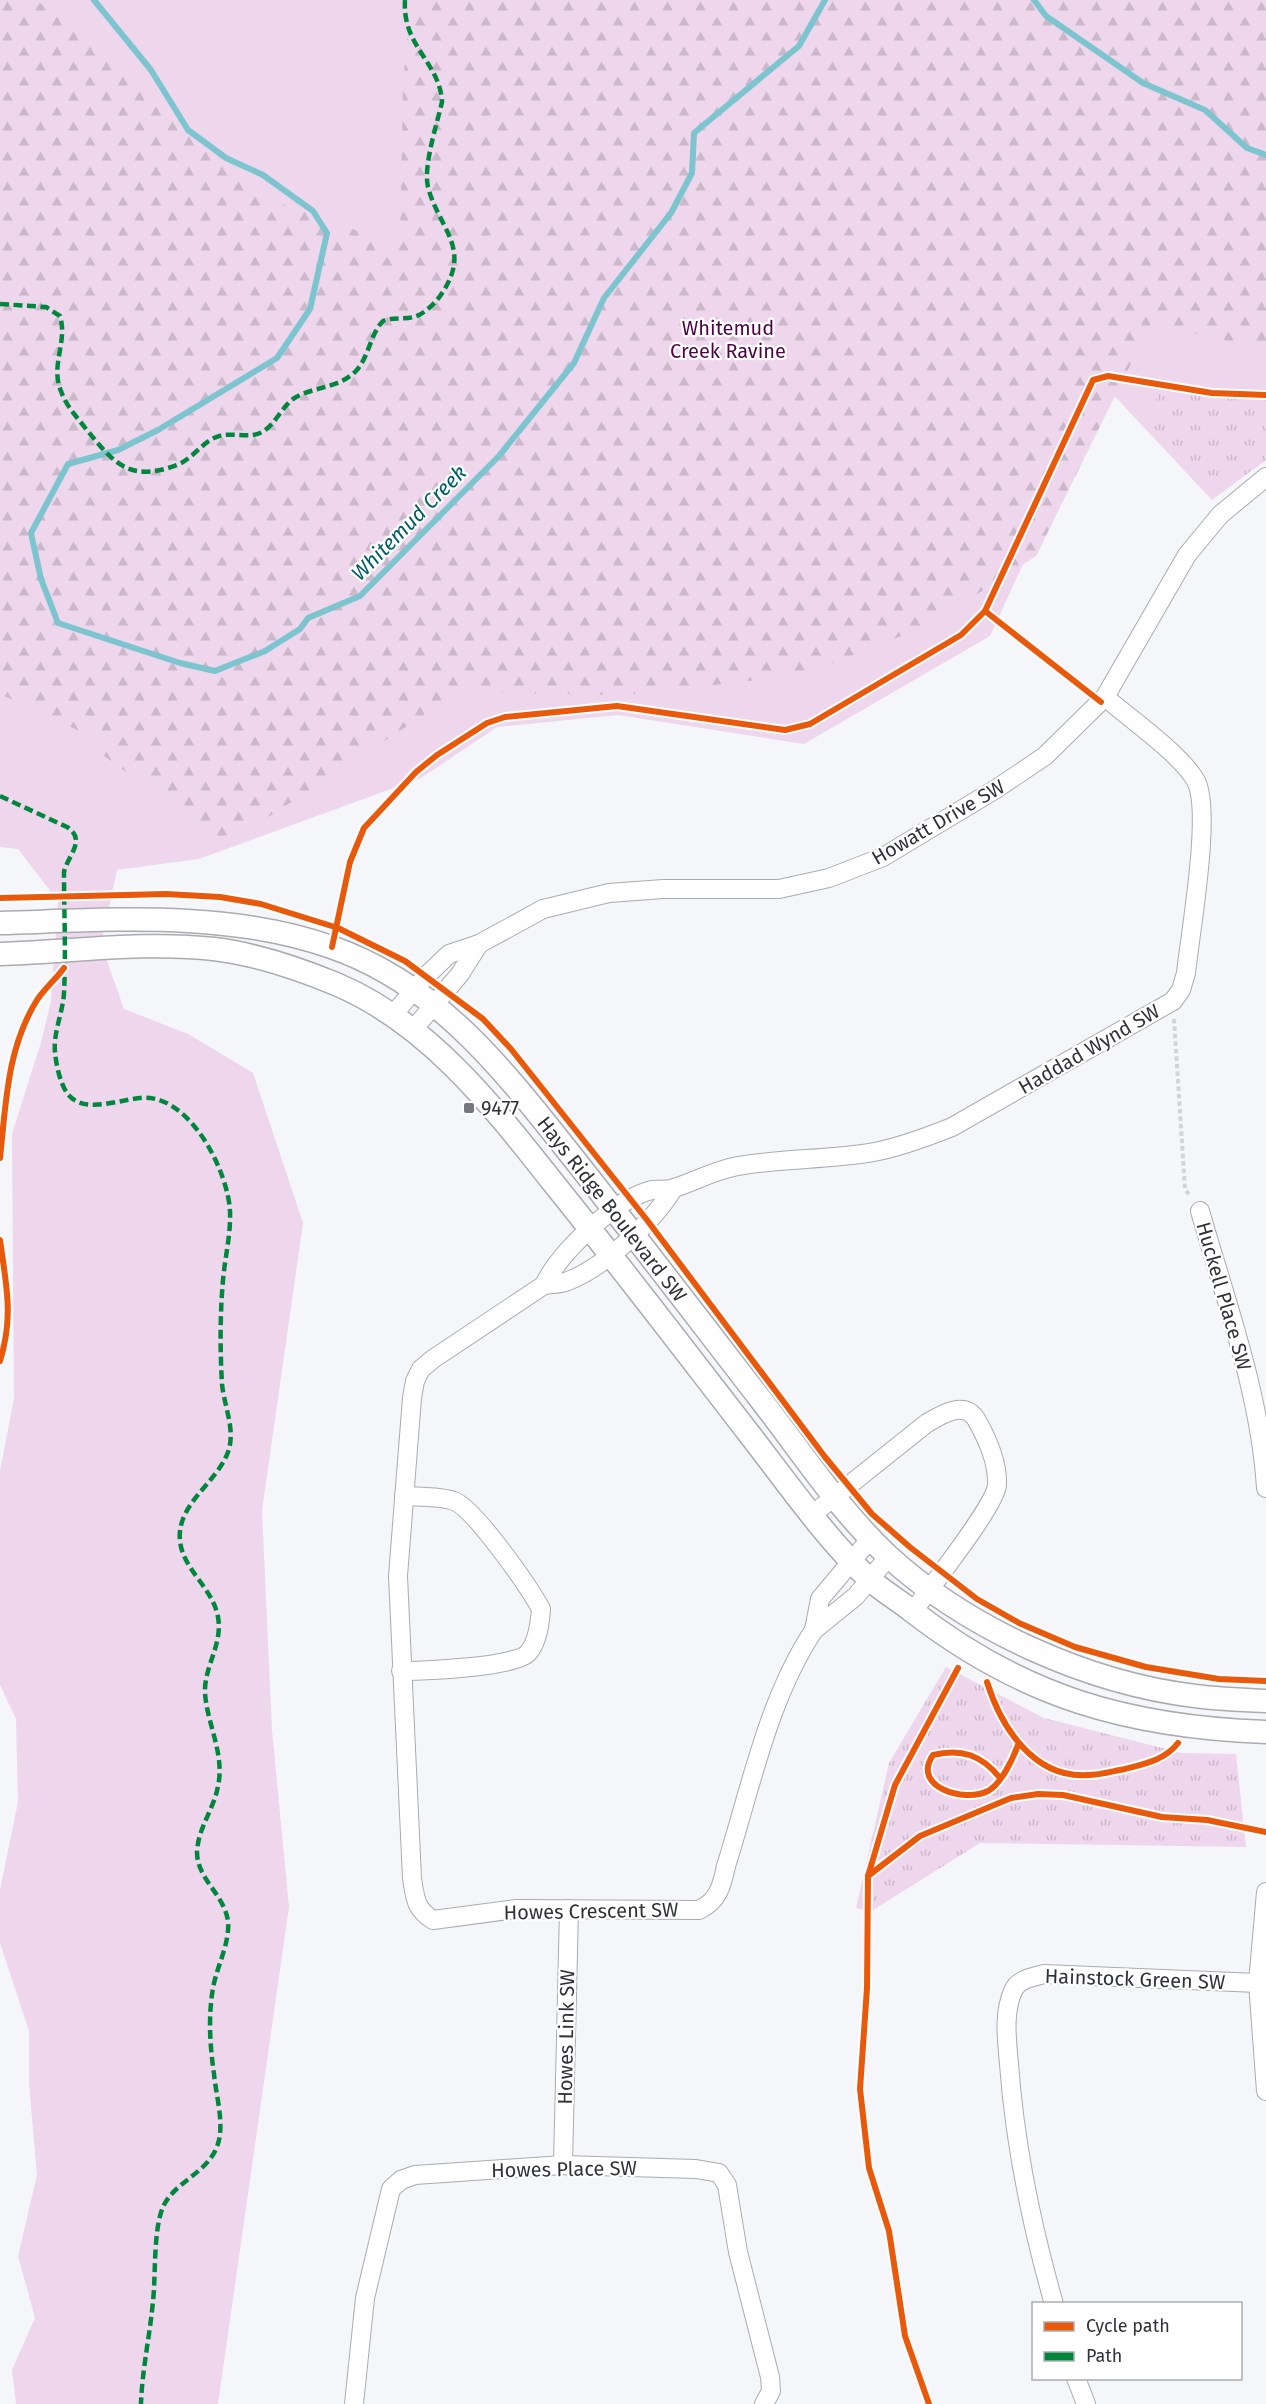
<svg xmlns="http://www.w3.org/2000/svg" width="1266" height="2404" font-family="'Fira Sans',sans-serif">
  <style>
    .grass { fill: #eed6ec }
    .forest { fill: url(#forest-firs) }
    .park { fill: url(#park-tufts) }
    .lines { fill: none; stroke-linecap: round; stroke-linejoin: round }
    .stream { stroke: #7cc5cf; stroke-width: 6 }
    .minor-casing { stroke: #aaabb0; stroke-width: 20 }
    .tertiary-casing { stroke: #aaabb0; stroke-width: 25 }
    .path { stroke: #d4d4d6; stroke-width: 4; stroke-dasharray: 4.5 3; stroke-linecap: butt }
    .minor { stroke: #fefefe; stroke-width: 18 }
    .tertiary { stroke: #fefefe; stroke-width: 22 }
    .quiet { stroke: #00873e; stroke-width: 4.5; stroke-dasharray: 9 4.5; stroke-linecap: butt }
    .cycleway-casing { stroke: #fff; stroke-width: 10 }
    .cycleway { stroke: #e8590c; stroke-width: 6 }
    .poi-dot { fill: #74777d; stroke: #fff; stroke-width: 2 }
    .labels { text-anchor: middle; stroke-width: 4.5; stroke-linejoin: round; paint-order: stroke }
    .park-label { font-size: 20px; fill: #4c0447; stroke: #fff }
    .street-label { font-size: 20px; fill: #2f3239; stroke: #fff }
    .poi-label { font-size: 20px; fill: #2f3239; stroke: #fff; text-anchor: start }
    .water-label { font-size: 21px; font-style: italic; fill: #005e66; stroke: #fff }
  </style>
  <defs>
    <pattern id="forest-firs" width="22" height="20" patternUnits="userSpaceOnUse" patternTransform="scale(1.5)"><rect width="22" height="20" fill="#eed6ec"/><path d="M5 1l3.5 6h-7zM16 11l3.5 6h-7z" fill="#ccb8cb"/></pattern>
    <pattern id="park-tufts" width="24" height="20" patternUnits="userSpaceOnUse" patternTransform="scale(1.5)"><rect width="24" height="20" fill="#eed6ec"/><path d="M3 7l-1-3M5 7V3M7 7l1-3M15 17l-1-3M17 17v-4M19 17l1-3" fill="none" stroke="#ccb8cb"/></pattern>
  </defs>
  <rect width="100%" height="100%" fill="#f5f6fa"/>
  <!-- grass -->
  <polygon class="grass" points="0,0 1266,0 1266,460 1212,500 1105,386 990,636 804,744 618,715 497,727 421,778 199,859 117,870 101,944 124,1009 188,1034 253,1073 303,1223 262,1511 272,1730 289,1907 218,2404 16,2404 12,2370 35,2318 18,2256 37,2175 29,2083 29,2031 0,1943 0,1890 18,1802 16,1719 0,1685 0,1471 14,1398 12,1134 41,1042 51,1001 58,901 18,849 0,847"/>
  <!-- forest -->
  <polygon class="forest" points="0,0 36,0 103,52 251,193 400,246 403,83 411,0 1266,0 1266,350 1151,323 1036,556 929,625 802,675 625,695 459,692 226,845 100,753 92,737 0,694"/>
  <!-- park -->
  <g class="park">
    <polygon points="1161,390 1266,400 1266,460 1247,474 1213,492 1145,418"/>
    <polygon points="946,1667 1044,1718 1182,1753 1236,1754 1246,1847 980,1843 870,1912 856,1908 889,1763"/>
  </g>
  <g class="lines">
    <!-- stream -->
    <g class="stream">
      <polyline points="94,0 151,70 188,130 226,158 263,175 313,211 327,233 310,309 277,358 158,430 118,450 68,464 31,533 41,579 58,623 180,663 215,671 265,651 300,629 308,618 360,596 499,456 574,363 604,298 671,213 692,173 694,133 799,46 825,0"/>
      <polyline points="1034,0 1046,16 1143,83 1205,110 1247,148 1266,155"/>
    </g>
    <defs>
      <g id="minor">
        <polyline points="392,1016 425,977 449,954 479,944 543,909 609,893 663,889 779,889 829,878 883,857 996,789 1045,756 1105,697 1187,555 1220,515 1266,477"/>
        <polyline points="412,1031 460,974 479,944"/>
        <path d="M1200,1211C1226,1302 1260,1393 1266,1488"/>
        <path d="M544,1285C552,1284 561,1284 568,1281C604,1267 653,1222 673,1189"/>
        <path d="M813,1514L927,1423C941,1415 964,1400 976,1419C987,1438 998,1463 997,1485C995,1507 929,1588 913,1612"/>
        <polyline points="871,1538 820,1599 814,1630 856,1596 889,1556"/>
        <path d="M814,1630C768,1699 751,1787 726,1866C722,1886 718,1901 699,1910L516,1909L433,1920C415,1909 415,1897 412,1878L398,1576L412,1398L415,1381L421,1369L433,1359L544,1285C560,1252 615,1199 652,1190C659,1189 667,1191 674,1188C696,1181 715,1170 738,1166C783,1158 830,1160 874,1152C901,1147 927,1137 952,1127L1173,1001L1181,990L1186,973C1190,934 1212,812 1196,781C1181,754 1130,719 1105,697"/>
        <path d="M401,1671C423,1671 516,1667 528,1653C538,1642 540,1622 541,1609C529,1587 475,1509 454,1501C440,1496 419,1497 404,1496"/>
        <polyline points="1266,1892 1258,1983 1266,2091"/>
        <polyline points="563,2165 569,1909"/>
        <path d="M1054,2304C1031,2224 1015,2146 1009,2064C1007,2040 1003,2014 1013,1991C1018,1979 1033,1977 1044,1974L1258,1983"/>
        <polyline points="1076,2378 1086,2404"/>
        <polyline points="354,2404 365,2298 391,2189 401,2180 415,2175 563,2165 696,2169 719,2173 727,2185 738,2252 770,2377 771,2391 764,2404"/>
      </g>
      <g id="tertiary">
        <path d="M0,923C109,920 226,910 331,947C433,982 498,1063 563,1145C629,1228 693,1312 758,1396C800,1450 838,1509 888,1556C968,1629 1087,1683 1195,1696C1218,1699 1242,1700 1266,1701"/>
        <path d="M0,954C69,952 146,941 214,949C256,954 297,968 336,984C428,1023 491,1104 551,1180C618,1263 682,1347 747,1431C783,1477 825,1538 868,1578C881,1590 898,1600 912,1611C1023,1697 1128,1727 1266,1732"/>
      </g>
    </defs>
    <!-- minor casing -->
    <use href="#minor" class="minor-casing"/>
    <!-- tertiary casing -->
    <use href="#tertiary" class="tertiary-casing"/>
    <!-- path -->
    <polyline class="path" points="1174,1019 1185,1189 1190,1196"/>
    <!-- minor -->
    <use href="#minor" class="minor"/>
    <!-- tertiary -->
    <use href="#tertiary" class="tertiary"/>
    <!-- quiet -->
    <g class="quiet">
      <path d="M0,304L46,307L60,316C68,342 50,365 61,391C66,406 77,417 86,429C114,463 129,483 177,465C192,459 200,445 214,438C229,430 249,440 262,432C275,425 281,408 293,399C313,386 337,389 355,372C369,358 370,334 383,321C395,316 407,321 419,315C430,309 438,300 444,290C471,247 438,227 428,187C423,166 437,124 442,102C440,62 402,47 405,0"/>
      <path d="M0,796L67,827C87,840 68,855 64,872C64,912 66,953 64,993C63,1012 53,1033 55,1052C56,1064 60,1083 67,1093C85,1118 127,1095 150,1098C194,1103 228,1173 230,1211C231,1234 225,1257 223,1280C220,1314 220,1350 222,1384C224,1406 236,1430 228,1452C217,1483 176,1504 180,1541C183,1570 213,1588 218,1617C223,1645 204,1666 205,1693C207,1724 225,1754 218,1786C214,1809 198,1828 197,1852C197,1879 224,1894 228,1921C230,1943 217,1966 213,1988C208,2017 210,2046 214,2074C216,2094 222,2115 220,2134C216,2172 176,2178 163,2207C153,2231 156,2274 153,2301C150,2335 142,2370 141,2404"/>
    </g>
    <defs>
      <g id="cycleway">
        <polyline points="985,611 1101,702"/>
        <polyline points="0,898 166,894 220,897 261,904 338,928 405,961 483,1019 511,1049 647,1220 825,1457 872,1514 911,1548 977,1599 1019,1623 1075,1647 1146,1667 1219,1679 1266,1681"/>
        <polyline points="332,947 350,862 364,828 416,772 437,755 487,723 505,717 617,706 785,730 810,724 961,635 985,611 1093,380 1108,376 1212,393 1266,395"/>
        <path d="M0,1158C6,1103 7,1048 37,1000C45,988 56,979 64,968"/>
        <path d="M0,1240C6,1284 14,1316 0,1361"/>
        <path d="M987,1682C1001,1727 1034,1779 1088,1775C1100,1775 1113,1771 1125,1769C1144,1764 1165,1760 1178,1743"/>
        <path d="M1000,1778C982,1755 961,1748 933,1755C911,1787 964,1803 988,1791C1001,1784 1013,1759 1018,1745"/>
        <polyline points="868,1876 920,1836 1011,1798 1038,1794 1063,1795 1162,1817 1207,1820 1266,1832"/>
        <polyline points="929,2404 905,2336 889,2231 869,2168 860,2089 867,1988 868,1876 895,1785 958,1668"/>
      </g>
    </defs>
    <!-- cycleway casing -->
    <use href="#cycleway" class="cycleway-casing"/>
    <!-- cycleway -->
    <use href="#cycleway" class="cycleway"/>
  </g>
  <!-- markers -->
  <rect class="poi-dot" x="463" y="1102" width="12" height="12" rx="3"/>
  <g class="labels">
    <!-- park labels -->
    <g class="park-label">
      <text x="728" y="335">Whitemud<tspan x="728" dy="23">Creek Ravine</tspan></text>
    </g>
    <!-- street labels -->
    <g class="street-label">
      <text transform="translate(938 822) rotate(-30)" y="7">Howatt Drive SW</text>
      <text transform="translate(1089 1049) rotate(-30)" y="7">Haddad Wynd SW</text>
      <text transform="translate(612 1209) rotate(52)" y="7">Hays Ridge Boulevard SW</text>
      <text transform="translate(1224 1296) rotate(74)" y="7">Huckell Place SW</text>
      <text transform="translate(591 1911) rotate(-1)" y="7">Howes Crescent SW</text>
      <text transform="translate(1135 1979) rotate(2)" y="7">Hainstock Green SW</text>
      <text transform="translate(566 2037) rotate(-89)" y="7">Howes Link SW</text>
      <text transform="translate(564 2169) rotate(-1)" y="7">Howes Place SW</text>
    </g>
    <!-- poi labels -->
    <g class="poi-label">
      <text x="481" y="1115">9477</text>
    </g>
    <!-- water labels -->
    <g class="water-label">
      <text transform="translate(409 523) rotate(-45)" y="7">Whitemud Creek</text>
    </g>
  </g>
  <!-- legend -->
  <rect x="1032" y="2302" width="210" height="78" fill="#ffffff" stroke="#acadb0" stroke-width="1.5"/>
  <rect x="1044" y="2322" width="30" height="9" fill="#e8590c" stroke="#acadb0" stroke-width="1.5"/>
  <text x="1086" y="2332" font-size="18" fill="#2f3239">Cycle path</text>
  <rect x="1044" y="2352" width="30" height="9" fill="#00873e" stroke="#acadb0" stroke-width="1.5"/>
  <text x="1086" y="2362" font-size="18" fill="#2f3239">Path</text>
</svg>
